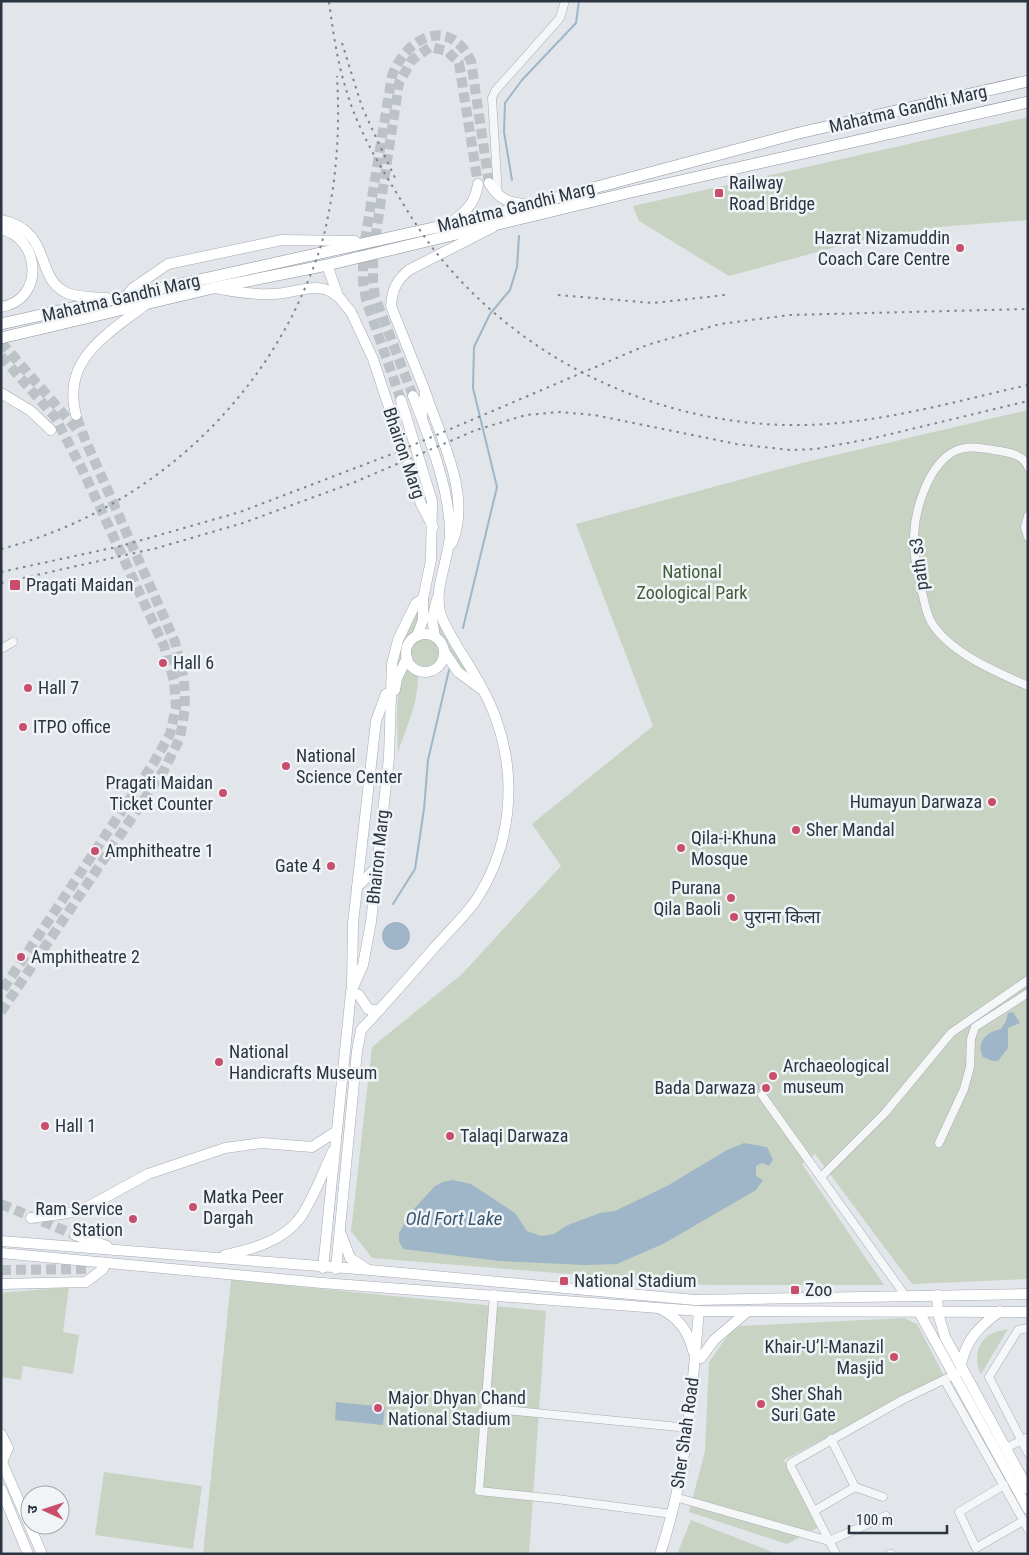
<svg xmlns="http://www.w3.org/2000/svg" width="1029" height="1555" font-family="'Roboto Condensed','Noto Sans Devanagari',sans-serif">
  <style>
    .green { fill: #c9d3c3 }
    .water { fill: #9fb6c8 }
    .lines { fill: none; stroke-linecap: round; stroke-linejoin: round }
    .stream { stroke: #9fb6c8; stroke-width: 2 }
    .minor-tunnel { stroke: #bdc2c7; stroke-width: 8; stroke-dasharray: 8 4; stroke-linecap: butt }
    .major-tunnel { stroke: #bdc2c7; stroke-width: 10; stroke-dasharray: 10 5; stroke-linecap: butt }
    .minor-casing { stroke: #a7adb3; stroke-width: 9 }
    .major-casing { stroke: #a2abb5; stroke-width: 11 }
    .highway-casing { stroke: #8a949f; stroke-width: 12 }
    .minor { stroke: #f4f6f8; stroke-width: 8 }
    .major { stroke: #fff; stroke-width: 10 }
    .highway { stroke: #fff; stroke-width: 11 }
    .rail { stroke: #7c8692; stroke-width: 2; stroke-dasharray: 2.5 5; stroke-linecap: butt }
    .poi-dot { fill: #c84e6b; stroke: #f1f4f7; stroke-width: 2 }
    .labels { text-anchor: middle; stroke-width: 5; stroke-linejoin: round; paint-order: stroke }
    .street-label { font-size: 18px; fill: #2b3541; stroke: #f1f4f7 }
    .poi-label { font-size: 18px; fill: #2b3541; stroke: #f1f4f7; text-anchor: start }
    .park-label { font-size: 18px; fill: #435c39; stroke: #f1f4f7 }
    .water-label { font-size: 19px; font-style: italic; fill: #375773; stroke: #f1f4f7 }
  </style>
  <rect width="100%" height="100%" fill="#e2e5e9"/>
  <!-- green -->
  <g class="green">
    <polygon points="1028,117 1028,220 938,227 858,241 729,276 639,221 633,206"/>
    <polygon points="1028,410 1028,1279 912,1284 815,1154 802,1164 884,1285 706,1285 372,1258 351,1231 372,1047 462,974 561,866 532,824 653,726 576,524 806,462"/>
    <path d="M418,611C419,623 415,634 406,641L404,658L395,672L404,640Z"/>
    <polygon points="437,612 448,642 469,674 460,669 446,642 437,631"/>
    <circle cx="425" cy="652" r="14"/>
    <path d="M407,667L418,677C418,704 406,728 398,752C398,725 393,692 407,667Z"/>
    <polygon points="231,1280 546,1311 529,1554 203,1554"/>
    <polygon points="69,1287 63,1332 79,1335 73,1374 23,1366 21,1380 1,1377 1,1293"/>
    <polygon points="904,1318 917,1324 944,1376 784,1460 817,1528 787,1544 689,1512 705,1451 709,1362 728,1335 740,1326"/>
    <path d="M1008,1329L981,1374C974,1361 976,1344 989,1335C994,1332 1003,1330 1008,1329Z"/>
    <polygon points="104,1472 202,1486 193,1549 95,1535"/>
    <polygon points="691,1520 777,1554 677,1554"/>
  </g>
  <!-- water -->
  <g class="water">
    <circle cx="396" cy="936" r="14"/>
    <path d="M1013,1012L1020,1023L1008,1028V1048L998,1061H993L983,1057C975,1042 987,1032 1001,1029L1006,1021L1008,1013Z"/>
    <polygon points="744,1143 767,1147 773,1160 769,1166 762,1163 756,1166 756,1176 763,1180 756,1190 663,1244 617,1264 585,1265 499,1261 403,1249 399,1241 399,1233 412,1211 435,1186 443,1182 453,1180 471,1184 515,1213 527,1231 541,1236 554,1234 568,1225 600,1213 615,1211 667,1186 727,1150"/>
    <polygon points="336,1402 385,1407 383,1425 335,1420"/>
  </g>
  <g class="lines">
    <!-- stream -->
    <g class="stream">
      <polyline points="512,180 504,132 505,103 522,80 576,23 579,1"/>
      <polyline points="463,628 497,487 473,388 474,347 490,314 510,290 517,267 519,236"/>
      <polyline points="393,904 415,869 424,809 428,760 449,670"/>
    </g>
    <!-- minor-tunnel -->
    <polyline class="minor-tunnel" points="754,1084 762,1095"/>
    <!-- major-tunnel -->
    <g class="major-tunnel">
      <polyline points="1,342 80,433"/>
      <polyline points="1,356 55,417 84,473 164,646 174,681 176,707 170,734 153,764 1,992"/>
      <polyline points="413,396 375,297 373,281 373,253 399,83 412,60 430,47 447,51 459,63 478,184"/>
      <path d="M401,400L366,300L363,282V252L392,76C405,38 449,15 471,61L489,183"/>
      <polyline points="1,1012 164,770 180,738 185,708 184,680 175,642 84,437 76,415"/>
      <polyline points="1,1204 75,1235"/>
      <polyline points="1,1270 88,1269"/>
    </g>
    <defs>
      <g id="minor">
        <polyline points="498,195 492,98 495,91 560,18 565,1"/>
        <path d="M1028,467C1024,456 1012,453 1000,451C986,449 969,444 955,451C929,464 915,508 914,536C913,554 918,574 922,592C925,603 926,615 933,625C953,654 996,672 1028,686"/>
        <polyline points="1028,516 1025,527 1028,537"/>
        <polyline points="1,649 13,642"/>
        <polyline points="762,1095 904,1294"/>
        <polyline points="939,1143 964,1089 970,1067 971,1039 975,1027 1028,993"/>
        <polyline points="821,1177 885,1113 951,1033 1028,980"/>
        <polyline points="494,1294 479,1491 557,1499 672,1514"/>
        <polyline points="1028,1328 1018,1330 989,1377 1028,1453"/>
        <polyline points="945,1381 1028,1529"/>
        <polyline points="486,1408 689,1428"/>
        <polyline points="1006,1448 1028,1437"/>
        <polyline points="1004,1485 959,1512 976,1548 1023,1521"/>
        <polyline points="855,1487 883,1497"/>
        <polyline points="682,1499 829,1541 886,1516"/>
        <polyline points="814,1511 855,1487 831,1439"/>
        <polyline points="836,1554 791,1467 791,1463 902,1400 964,1370"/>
        <polyline points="890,1554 891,1554"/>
      </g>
      <g id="major">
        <path d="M489,183C499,199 508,203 526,204"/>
        <path d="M1,220C53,231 34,276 65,292C76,298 93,297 107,298"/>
        <path d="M449,224C465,212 475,205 478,184"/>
        <path d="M1,229C41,238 45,300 1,307"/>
        <polyline points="327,265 338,296 351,312 373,359 421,504 433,527"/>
        <path d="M215,288C235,292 254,295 273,294C295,294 318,279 337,296"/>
        <polyline points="125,297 133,288 168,264 282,240 355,241"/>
        <polyline points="1,393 31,411 51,430"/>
        <path d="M426,394C441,439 472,496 452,543"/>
        <polyline points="401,400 432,501 431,560 423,599 423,620 417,636"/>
        <path d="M76,415C61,359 108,334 145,305"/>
        <path d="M422,416L425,391L391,306C392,289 397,280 409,270L493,227"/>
        <circle cx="425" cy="653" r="19"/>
        <polyline points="435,637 432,619 437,599"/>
        <polyline points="444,651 458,672 480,688"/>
        <polyline points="395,690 397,678 407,658"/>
        <polyline points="357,887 377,867"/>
        <polyline points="352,986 353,923 376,721 386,694"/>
        <polyline points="351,992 359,995 368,1009 379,1011"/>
        <polyline points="31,1218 68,1213 84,1209 148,1174 225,1148 262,1143 312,1147 337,1131"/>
        <polyline points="341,1234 350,1258 367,1269"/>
        <polyline points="75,1235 107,1246"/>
        <polyline points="1,1241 370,1270 695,1300 1028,1294"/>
        <polyline points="1,1253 322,1283 699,1311 1028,1312"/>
        <path d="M225,1255C251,1250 283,1241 300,1218C313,1200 323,1172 333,1151"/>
        <polyline points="323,1268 351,992 363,965 371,922 389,757 392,664 398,640 408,619 416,603 423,599"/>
        <path d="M336,1269L357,1051L361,1030C386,1003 410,976 434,948C447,933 462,919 474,903C511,849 518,780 496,719C487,693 471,669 457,646C451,635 443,624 440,612C434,587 449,559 450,534C450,489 429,437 413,396"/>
        <polyline points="1,1284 86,1282 103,1269 106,1263"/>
        <polyline points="937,1295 938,1313 945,1337 1028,1489"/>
        <path d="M661,1309C679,1318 689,1332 693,1351"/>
        <polyline points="919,1312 1028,1509"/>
        <polyline points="701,1358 714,1340 748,1311"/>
        <path d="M961,1366C965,1340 980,1326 1000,1311"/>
        <polyline points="1,1434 8,1448 2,1462"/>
        <polyline points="1,1460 42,1554"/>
        <polyline points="1,1489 28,1554"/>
        <path d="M660,1554C688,1470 691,1397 699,1311"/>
      </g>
      <g id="highway">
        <polyline points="1,324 496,214 799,133 1028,81"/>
        <polyline points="1,338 213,288 327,265 631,192 1028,102"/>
      </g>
    </defs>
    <!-- minor casing -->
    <use href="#minor" class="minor-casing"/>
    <!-- major casing -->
    <use href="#major" class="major-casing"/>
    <!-- highway casing -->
    <use href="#highway" class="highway-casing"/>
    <!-- minor -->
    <use href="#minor" class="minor"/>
    <!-- major -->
    <use href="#major" class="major"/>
    <!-- highway -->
    <use href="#highway" class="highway"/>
    <!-- rail -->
    <g class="rail">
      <path d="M329,2C333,31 337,61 346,89C357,128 378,163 399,197C414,222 430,247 450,269C534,365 658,422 786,425C868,427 948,403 1028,385"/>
      <polyline points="342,43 362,107 395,178"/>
      <polyline points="558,295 653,303 725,295"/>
      <path d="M1,549C129,516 238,427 296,308C308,282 320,254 326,226C337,177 340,127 337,76"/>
      <polyline points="1,572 121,546 240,512 392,454 647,345 720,324 790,315 1028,309"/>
      <polyline points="1,583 157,548 243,523 355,482 476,430 526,415 560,412 594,415 736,444 790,450 816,449 874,438 1028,401"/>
    </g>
  </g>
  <!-- markers -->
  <g class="poi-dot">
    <rect x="714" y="188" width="10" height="10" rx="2.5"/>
    <circle cx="960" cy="248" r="5"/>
    <rect x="9" y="579" width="12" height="12" rx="2.5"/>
    <circle cx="163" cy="663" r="5"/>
    <circle cx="28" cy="688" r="5"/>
    <circle cx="23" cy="727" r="5"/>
    <circle cx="286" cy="766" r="5"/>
    <circle cx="223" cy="793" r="5"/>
    <circle cx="992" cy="802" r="5"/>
    <circle cx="796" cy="830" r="5"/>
    <circle cx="681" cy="848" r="5"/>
    <circle cx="95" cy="851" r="5"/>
    <circle cx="331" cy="866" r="5"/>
    <circle cx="731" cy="898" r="5"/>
    <circle cx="734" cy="917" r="5"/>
    <circle cx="21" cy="957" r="5"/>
    <circle cx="219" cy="1062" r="5"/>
    <circle cx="773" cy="1076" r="5"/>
    <circle cx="766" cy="1088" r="5"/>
    <circle cx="45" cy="1126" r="5"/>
    <circle cx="450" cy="1136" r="5"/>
    <circle cx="193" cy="1207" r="5"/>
    <circle cx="133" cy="1219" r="5"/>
    <rect x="559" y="1276" width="10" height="10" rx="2.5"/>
    <rect x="790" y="1285" width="10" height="10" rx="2.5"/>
    <circle cx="894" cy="1357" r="5"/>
    <circle cx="761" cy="1404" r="5"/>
    <circle cx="378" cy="1408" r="5"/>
  </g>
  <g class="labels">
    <!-- street labels -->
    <g class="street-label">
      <text transform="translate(908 109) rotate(-13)" y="6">Mahatma Gandhi Marg</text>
      <text transform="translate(516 207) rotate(-14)" y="6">Mahatma Gandhi Marg</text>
      <text transform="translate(121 298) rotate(-13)" y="6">Mahatma Gandhi Marg</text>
      <text transform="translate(404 453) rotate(71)" y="6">Bhairon Marg</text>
      <text transform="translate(919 564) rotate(-97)" y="6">path s3</text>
      <text transform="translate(378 857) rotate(-84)" y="6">Bhairon Marg</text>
      <text transform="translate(685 1433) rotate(-82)" y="6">Sher Shah Road</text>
    </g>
    <!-- poi labels -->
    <g class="poi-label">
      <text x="729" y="189">Railway<tspan x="729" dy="21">Road Bridge</tspan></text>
      <text x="950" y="244" text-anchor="end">Hazrat Nizamuddin<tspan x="950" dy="21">Coach Care Centre</tspan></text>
      <text x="26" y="591">Pragati Maidan</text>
      <text x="173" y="669">Hall 6</text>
      <text x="38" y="694">Hall 7</text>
      <text x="33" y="733">ITPO office</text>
      <text x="296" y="762">National<tspan x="296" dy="21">Science Center</tspan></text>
      <text x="213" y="789" text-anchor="end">Pragati Maidan<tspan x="213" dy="21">Ticket Counter</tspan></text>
      <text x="982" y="808" text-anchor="end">Humayun Darwaza</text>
      <text x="806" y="836">Sher Mandal</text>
      <text x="691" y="844">Qila-i-Khuna<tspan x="691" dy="21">Mosque</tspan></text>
      <text x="105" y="857">Amphitheatre 1</text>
      <text x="321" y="872" text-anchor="end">Gate 4</text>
      <text x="721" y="894" text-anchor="end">Purana<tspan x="721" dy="21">Qila Baoli</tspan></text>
      <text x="744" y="923">पुराना किला</text>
      <text x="31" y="963">Amphitheatre 2</text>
      <text x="229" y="1058">National<tspan x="229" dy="21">Handicrafts Museum</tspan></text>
      <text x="783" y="1072">Archaeological<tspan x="783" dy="21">museum</tspan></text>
      <text x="756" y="1094" text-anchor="end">Bada Darwaza</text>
      <text x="55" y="1132">Hall 1</text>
      <text x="460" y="1142">Talaqi Darwaza</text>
      <text x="203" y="1203">Matka Peer<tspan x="203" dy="21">Dargah</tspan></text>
      <text x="123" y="1215" text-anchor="end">Ram Service<tspan x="123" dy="21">Station</tspan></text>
      <text x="574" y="1287">National Stadium</text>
      <text x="805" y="1296">Zoo</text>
      <text x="884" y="1353" text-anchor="end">Khair-U’l-Manazil<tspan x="884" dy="21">Masjid</tspan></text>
      <text x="771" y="1400">Sher Shah<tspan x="771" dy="21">Suri Gate</tspan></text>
      <text x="388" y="1404">Major Dhyan Chand<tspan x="388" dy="21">National Stadium</tspan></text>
    </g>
    <!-- park labels -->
    <g class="park-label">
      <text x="692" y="578">National<tspan x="692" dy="21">Zoological Park</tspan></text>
    </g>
    <!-- water labels -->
    <g class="water-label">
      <text x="454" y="1225">Old Fort Lake</text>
    </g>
  </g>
  <!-- border -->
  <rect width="1029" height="1555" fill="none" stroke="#2b3541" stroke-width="5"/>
  <!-- north arrow -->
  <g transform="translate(45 1510) rotate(273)"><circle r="24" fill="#f1f4f7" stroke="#a2a8ae"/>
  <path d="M0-4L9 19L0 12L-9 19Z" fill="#c84e6b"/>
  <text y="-8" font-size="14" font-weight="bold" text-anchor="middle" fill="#2b3541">उ</text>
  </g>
  <!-- scale -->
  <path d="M849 1525v8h98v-8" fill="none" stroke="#2b3541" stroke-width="2.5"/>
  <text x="856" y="1525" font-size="15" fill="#2b3541" stroke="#f1f4f7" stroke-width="4" paint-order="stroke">100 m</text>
</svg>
